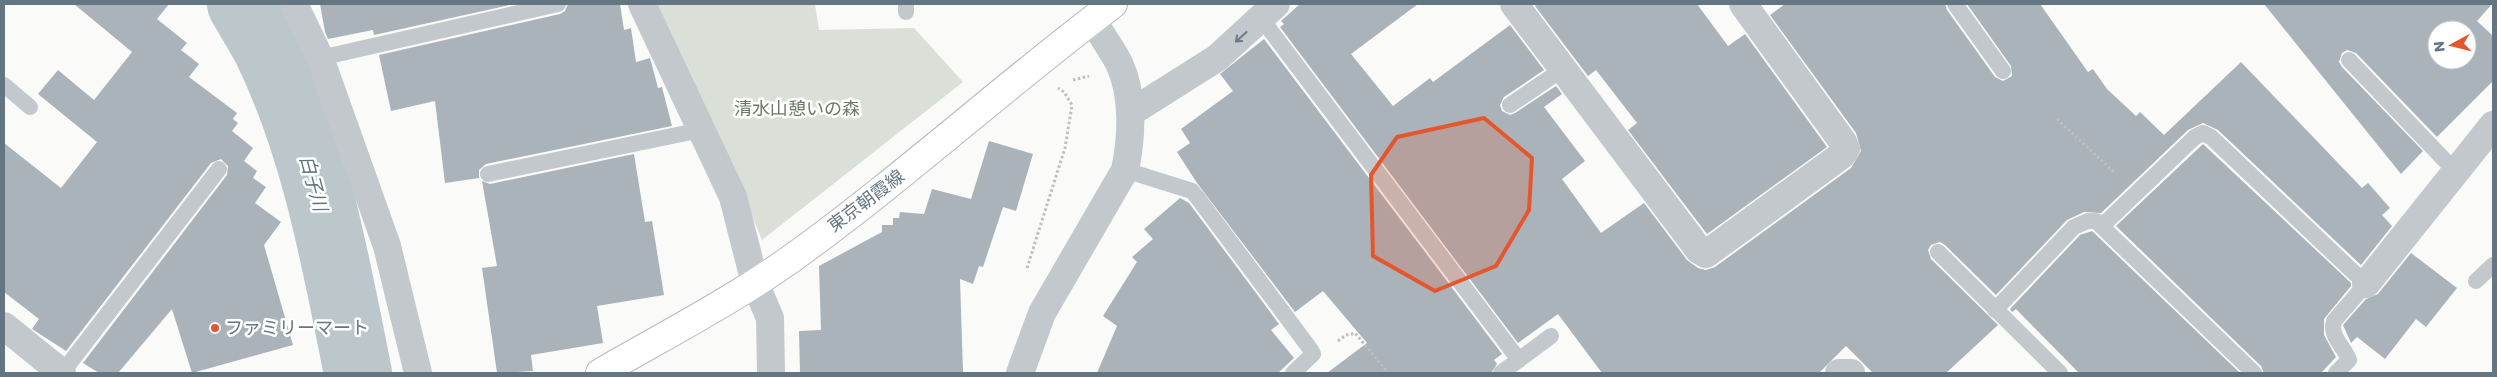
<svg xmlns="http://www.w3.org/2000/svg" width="2497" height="377" font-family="Poppins,'Noto Sans JP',sans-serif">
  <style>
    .green { fill: #dadfd7 }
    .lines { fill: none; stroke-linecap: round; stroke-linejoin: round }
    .river { stroke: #bbc7cb; stroke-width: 68 }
    .building { fill: #aab3b9; fill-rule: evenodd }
    .secondary-casing { stroke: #b3babf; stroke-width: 30 }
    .path { stroke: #bbbfc2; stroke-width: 3; stroke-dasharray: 2.5 2.5; stroke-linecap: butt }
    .service { stroke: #c3c8cc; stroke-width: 16 }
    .minor { stroke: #c3c8cc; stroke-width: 28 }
    .secondary { stroke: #fff; stroke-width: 28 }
    .oneway { stroke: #6a7a87 }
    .marked { fill: #e4572e; fill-opacity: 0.2; stroke: #e4572e; stroke-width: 4; stroke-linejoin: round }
    .poi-dot { fill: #e4572e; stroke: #fff; stroke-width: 2 }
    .labels { text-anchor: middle; stroke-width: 5; stroke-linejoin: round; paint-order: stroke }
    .park-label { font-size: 18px; fill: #687a64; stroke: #fff }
    .street-label { font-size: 18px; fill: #657683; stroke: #fff }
    .poi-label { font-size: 18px; fill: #657683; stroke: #fff; text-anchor: start }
    .water-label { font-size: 19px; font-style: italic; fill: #60757c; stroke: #fff }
  </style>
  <rect width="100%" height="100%" fill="#fafaf8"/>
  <!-- green -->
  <polygon class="green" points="656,4 815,4 819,30 914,28 963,82 762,240 711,119"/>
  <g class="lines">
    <!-- river -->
    <path class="river" d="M241,4C249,18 258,32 266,47C316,148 336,264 358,373"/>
  </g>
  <!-- building -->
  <g class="building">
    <polygon points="74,4 169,4 157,19 187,43 181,50 199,64 189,77 237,113 233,119 238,123 232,131 253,148 244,161 257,171 253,178 266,187 255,203 281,222 264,245 293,345 192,373 172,309 118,373 99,373 83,363 227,175 228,166 221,159 211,163 66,351 32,329 39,319 4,292 4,143 61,188 97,142 38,94 58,70 94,100 132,52"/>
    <polygon points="320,4 514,4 374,35 373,30 328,39 325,32"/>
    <polygon points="568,4 620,4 624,30 631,28 636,62 650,58 658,88 662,87 672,126 486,164 479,170 479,178 445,183 435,101 391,111 379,55 560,14 565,11"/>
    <polygon points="1300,4 1418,4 1351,54 1393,106 1430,78 1433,82 1510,25 1544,70 1504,97 1500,105 1502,111 1510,115 1515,113 1556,86 1562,94 1544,107 1585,161 1562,179 1601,233 1644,203 1687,260 1698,268 1706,270 1715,267 1851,168 1861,151 1856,133 1770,15 1785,4 1945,4 1947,10 1995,77 2003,81 2012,76 2011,66 1967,4 2040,4 2088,72 2093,69 2107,89 2136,116 2140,112 2164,135 2241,62 2362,188 2368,183 2390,208 2382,215 2392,226 2361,265 2218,130 2203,123 2188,130 2101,213 2084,212 2067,220 1996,295 1945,245 1940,242 1931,245 1928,250 1931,259 1998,325 1946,373 1873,373 1846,346 1819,373 1602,373 1558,314 1518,343 1280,27 1284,24 1281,21"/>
    <polygon points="1538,4 1697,4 1728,46 1745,34 1827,147 1707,234 1628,130 1637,123 1596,70 1588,76 1535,6"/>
    <path d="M2264,4H2492L2477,21L2493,36V81L2437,137L2356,53L2347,50L2342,53L2339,62L2342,67L2423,151L2401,174ZM2437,30H2467V60H2437Z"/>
    <polygon points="1264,39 1502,354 1494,360 1497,364 1491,373 1327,373 1367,343 1323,291 1295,312 1197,183 1177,152 1190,143 1181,129 1233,91 1220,74"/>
    <polygon points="989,141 1033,154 1016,211 1003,207 983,267 979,266 973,284 960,279 963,373 800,373 799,331 821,330 819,266 882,232 882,225 893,225 893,218 899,218 900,212 924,214 932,189 971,199"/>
    <polygon points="2203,144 2351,283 2351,286 2324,319 2324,335 2336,357 2321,373 2264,373 2261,366 2116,226"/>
    <polygon points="634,154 645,222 652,221 664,295 597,306 603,343 531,355 533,371 497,373 482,268 497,266 482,181 490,184"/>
    <polygon points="1180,198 1189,203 1279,324 1271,330 1294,358 1278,373 1097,373 1117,326 1103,316 1137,262 1132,257 1153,239 1144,229"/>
    <polygon points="2092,231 2240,373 2079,373 2016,309 2012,312 2010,309 2080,235"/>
    <polygon points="2411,253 2457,288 2426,327 2416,319 2385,359 2357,337 2351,343 2343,325 2366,299 2378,294"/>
  </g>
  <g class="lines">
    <defs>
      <path id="secondary" d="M600,373C664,336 730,302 791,259C902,179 1004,86 1113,4"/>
    </defs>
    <!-- secondary casing -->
    <use href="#secondary" class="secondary-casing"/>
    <!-- path -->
    <g class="path">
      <polyline points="1073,80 1089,76"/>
      <polyline points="2057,119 2116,174"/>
      <polyline points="1027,268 1065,148 1072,105 1064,92 1058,88"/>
      <polyline points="1338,341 1346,335 1355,333 1388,373"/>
    </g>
    <!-- service -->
    <g class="service">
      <polyline points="1955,4 2003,71"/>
      <polyline points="906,12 906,4"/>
      <polyline points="1261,18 1519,360"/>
      <polyline points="320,58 558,4"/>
      <polyline points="2349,60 2456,172"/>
      <polyline points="4,85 30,107"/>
      <polyline points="1510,105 1563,69"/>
      <polyline points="1125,170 1192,191 1197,197 1311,350 1313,354 1293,373"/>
      <polyline points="488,174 701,130"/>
      <path d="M2103,225L2195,137L2203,133L2211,137L2366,284L2334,321C2329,336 2344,346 2349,360L2336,373"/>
      <polyline points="1938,252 2060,373"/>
      <polyline points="2476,281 2493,265"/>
      <polyline points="1995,310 2074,227 2088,221 2096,221 2254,373"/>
      <polyline points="62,373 219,169"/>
      <polyline points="1501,373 1551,336"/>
    </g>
    <!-- minor -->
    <g class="minor">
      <polyline points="294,4 320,58 387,246 418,373"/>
      <polyline points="642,4 733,197 755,283 770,318 771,373"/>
      <polyline points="1514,4 1699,250 1706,254 1842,155 1846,149 1843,142 1743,4"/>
      <polyline points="1130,113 1217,58 1276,4"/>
      <polyline points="2366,284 2493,125"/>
      <polyline points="4,326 62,373"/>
      <path d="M1020,373L1042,313L1125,170C1132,137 1134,95 1119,63C1111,48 1101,34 1092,20"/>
      <polyline points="1839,373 1851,373"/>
    </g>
    <!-- secondary -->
    <use href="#secondary" class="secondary"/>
  </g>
  <!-- one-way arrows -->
  <defs><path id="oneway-shaft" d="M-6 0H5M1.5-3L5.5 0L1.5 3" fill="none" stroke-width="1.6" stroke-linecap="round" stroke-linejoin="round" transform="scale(1.25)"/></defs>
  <use class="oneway" href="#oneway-shaft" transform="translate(1241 37) rotate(138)"/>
  <!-- marked area -->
  <path class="marked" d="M1484,118L1532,158L1529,210L1496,266L1435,291L1373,256L1371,175L1397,137Z"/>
  <!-- markers -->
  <circle class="poi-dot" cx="215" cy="328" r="5"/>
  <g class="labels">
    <!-- park labels -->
    <g class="park-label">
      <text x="797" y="115">清水山憩いの森</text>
    </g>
    <!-- street labels -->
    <g class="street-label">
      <text transform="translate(866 201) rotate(-37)" y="6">東京朝霞線</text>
    </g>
    <!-- poi labels -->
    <g class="poi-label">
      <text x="225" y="334">ファミリーマート</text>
    </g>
    <!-- water labels -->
    <g class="water-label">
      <text transform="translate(314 183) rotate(75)" y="7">白子川</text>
    </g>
  </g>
  <!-- border -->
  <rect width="2497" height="377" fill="none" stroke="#657683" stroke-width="10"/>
  <!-- north arrow -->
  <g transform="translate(2452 45) rotate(263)"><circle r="24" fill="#ffffff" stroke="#c1c8cd"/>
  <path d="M0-4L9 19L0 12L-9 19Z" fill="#e4572e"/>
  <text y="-8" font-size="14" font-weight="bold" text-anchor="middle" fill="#657683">N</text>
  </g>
</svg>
